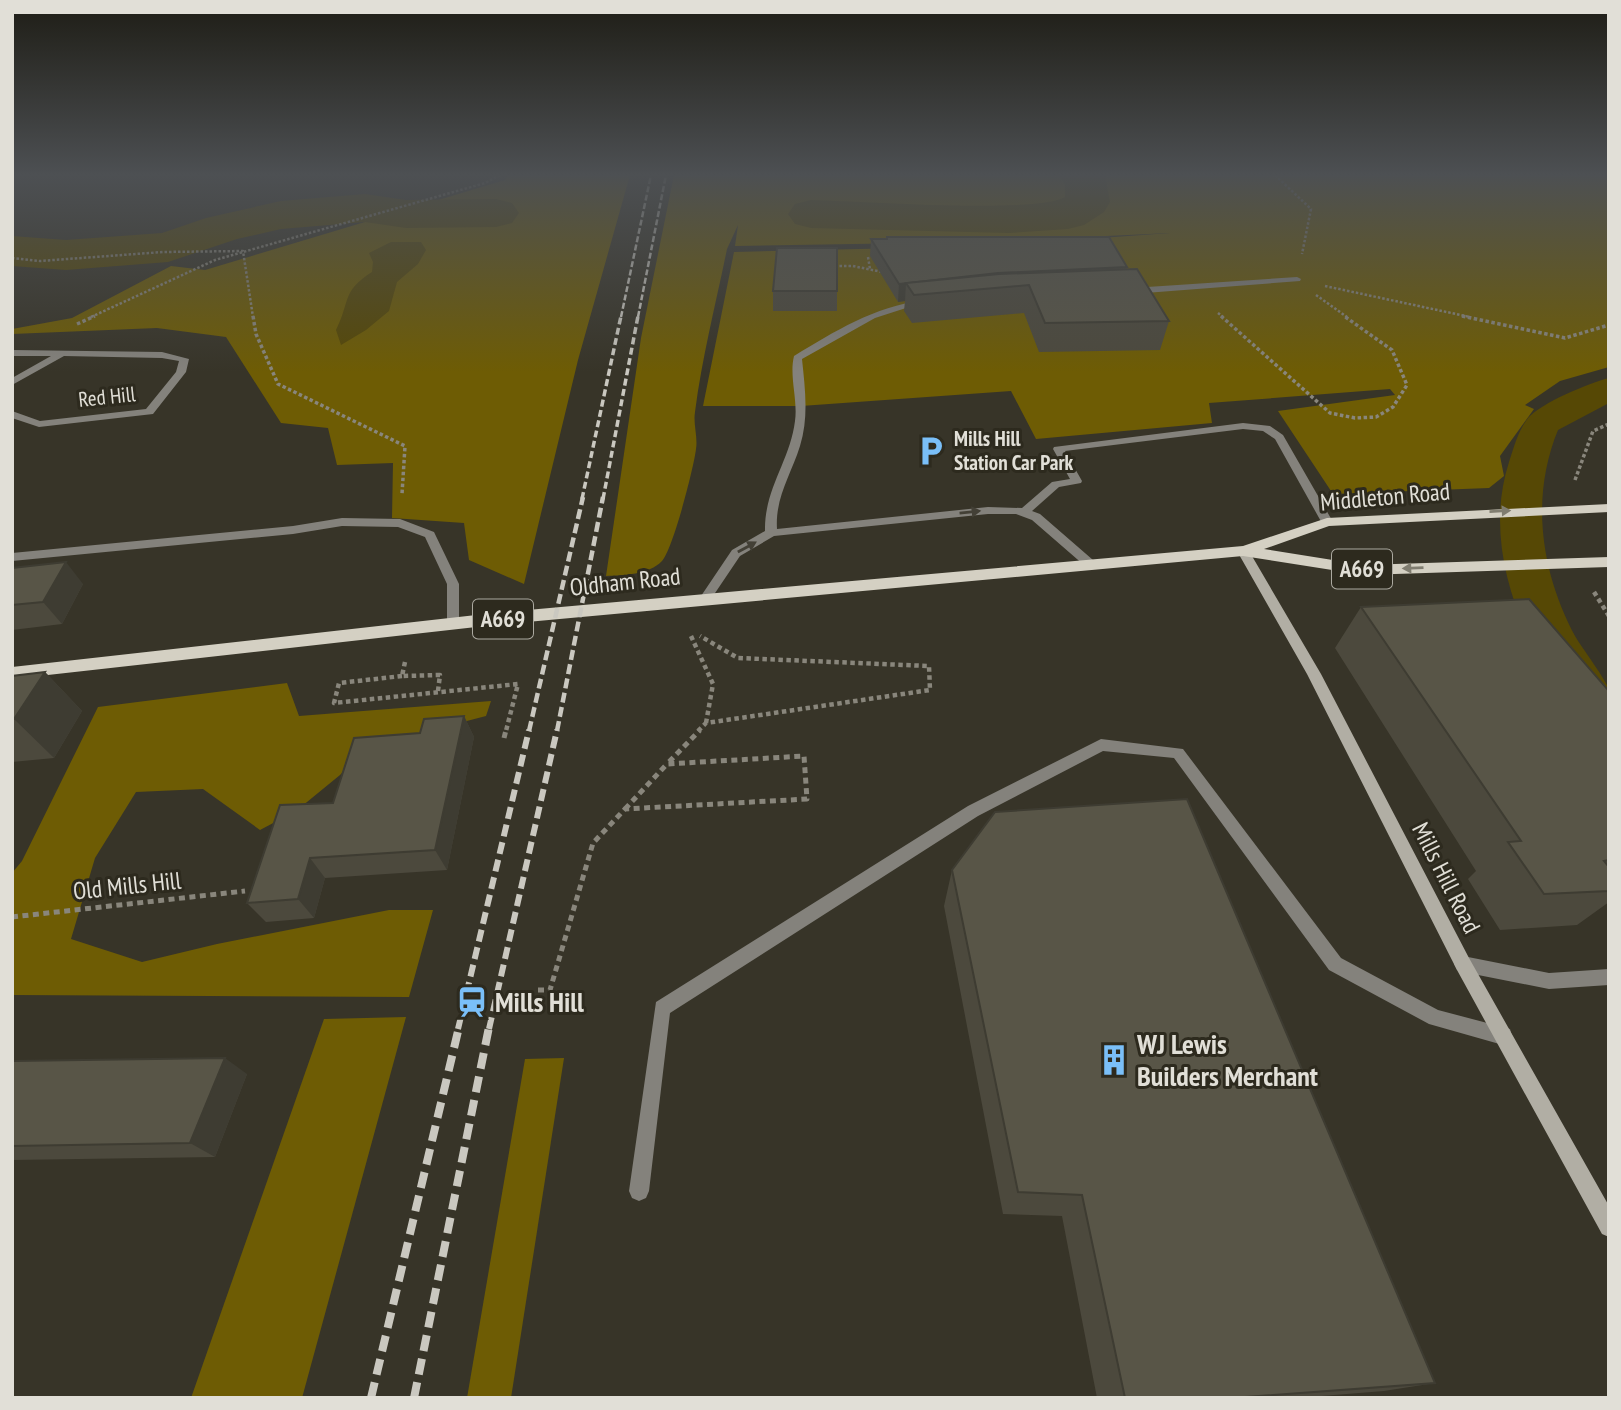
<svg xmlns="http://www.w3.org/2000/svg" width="1621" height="1410" font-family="'PT Sans Narrow',sans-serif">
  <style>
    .green { fill: #6e5c04 }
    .water { fill: #564805 }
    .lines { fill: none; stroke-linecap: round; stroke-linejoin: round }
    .canal { fill: #564805; fill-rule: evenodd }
    .river { fill: #564805; fill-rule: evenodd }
    .path-far3 { stroke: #89867c; stroke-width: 2.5; stroke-dasharray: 2.5 2; stroke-linecap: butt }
    .path-far2 { stroke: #89867c; stroke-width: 3.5; stroke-dasharray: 3.5 2.5; stroke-linecap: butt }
    .path-far1 { stroke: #89867c; stroke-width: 4.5; stroke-dasharray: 4.5 3.5; stroke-linecap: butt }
    .path { stroke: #89867c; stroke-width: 5; stroke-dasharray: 6 4.5; stroke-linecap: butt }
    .lane { fill: #84827c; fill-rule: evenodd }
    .street { fill: #84827c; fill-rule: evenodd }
    .secondary { fill: #b1aea4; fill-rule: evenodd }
    .primary { fill: #d4d0c3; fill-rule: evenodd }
    .rail-far4 { stroke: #cac8c0; stroke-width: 2.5; stroke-dasharray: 6 2.5; stroke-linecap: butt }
    .rail-far3 { stroke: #cac8c0; stroke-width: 3.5; stroke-dasharray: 7 3.5; stroke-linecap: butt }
    .rail-far2 { stroke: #cac8c0; stroke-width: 4.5; stroke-dasharray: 10 4.5; stroke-linecap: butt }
    .rail-far1 { stroke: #cac8c0; stroke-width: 6; stroke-dasharray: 12 6; stroke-linecap: butt }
    .rail { stroke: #cac8c0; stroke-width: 8; stroke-dasharray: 16 8; stroke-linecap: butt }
    .wall { fill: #4c493d }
    .shaded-wall { fill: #3e3c32 }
    .building { fill: #585547; stroke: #3e3c32; stroke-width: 2 }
    .oneway { fill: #807d70 }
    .oneway2 { fill: #434036 }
    .labels { text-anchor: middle; stroke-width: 6; stroke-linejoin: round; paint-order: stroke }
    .far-street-label { font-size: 21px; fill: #e1dfd7; stroke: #2d2a1e }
    .far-poi-label { font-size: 21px; font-weight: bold; fill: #e1dfd7; stroke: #2d2a1e; text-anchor: start }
    .shield { fill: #2d2a1e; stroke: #aba9a0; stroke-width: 2 }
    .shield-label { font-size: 23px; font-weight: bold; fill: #e1dfd7 }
    .street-label { font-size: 24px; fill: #e1dfd7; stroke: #2d2a1e }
    .near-poi-label { font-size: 28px; font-weight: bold; fill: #e1dfd7; stroke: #2d2a1e; text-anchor: start }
  </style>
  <rect width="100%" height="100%" fill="#373428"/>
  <!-- green -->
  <g class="green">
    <polygon points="508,175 630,175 578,360 524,584 469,560 464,523 392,518 393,463 337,465 328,428 281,423 226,337 157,328 12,334 12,329 72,318 171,266 205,270 505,180"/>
    <path d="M674,175H1609V367L1560,381L1525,405L1534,409L1500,456L1504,476L1489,488L1333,494L1278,411L1395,395L1390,389L1209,403L1212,423L1036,439L1011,391L801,406H703L734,252L990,246L1170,233L976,242L735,246L738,225L727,249C716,303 702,357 695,412C693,424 698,437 696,449C694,467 673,549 662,561C649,575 623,575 606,576L641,338Z"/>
    <polygon points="287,683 299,716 491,701 486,716 367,747 340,775 296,811 260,830 203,789 136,792 95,858 71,939 142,962 217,944 389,910 433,910 409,997 12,995 12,873 22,861 98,707"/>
    <polygon points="406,1017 302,1398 191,1398 324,1019"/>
    <polygon points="564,1058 511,1398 467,1398 525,1059"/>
  </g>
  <!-- water -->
  <path class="water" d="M391,242H421L426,250L418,264L397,282L389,311L366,330L341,345L336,330C351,300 341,292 372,272L373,262L369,253Z"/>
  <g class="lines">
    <!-- canal -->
    <path class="canal" d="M1609,378V403L1558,430C1530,498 1541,572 1575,636C1582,648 1607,681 1609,690C1612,707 1609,727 1609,744C1581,735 1571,713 1556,688C1515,622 1484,539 1509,462C1514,447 1518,431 1528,418C1541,403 1589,383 1609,378Z"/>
    <!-- river -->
    <g class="river">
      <path d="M1058,175H1105L1110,202L1104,212L1084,225L1068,229L1009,233L811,228L795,224L788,214L795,204L811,200C855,201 1038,214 1065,197V184Z"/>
      <polygon points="365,194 406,200 496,199 512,203 519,213 512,223 496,227 406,228 365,222 281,229 237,239 168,262 66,270 12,266 12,236 66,240 162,233 206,218 281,201"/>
    </g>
    <!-- path-far3 -->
    <g class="path-far3">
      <polyline points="1275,175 1311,209 1302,254"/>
      <polyline points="868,257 870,269"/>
      <polyline points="12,258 40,261 163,252 243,251 253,317"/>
      <polyline points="835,266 853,266 882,272"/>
      <polyline points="1325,286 1470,317"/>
      <polyline points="1316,295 1347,317"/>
      <polyline points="1218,313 1223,317"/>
      <polyline points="91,317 215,260 485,183 500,175"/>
    </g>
    <!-- path-far2 -->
    <g class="path-far2">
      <polyline points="253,316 256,334 278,384 405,446 402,494"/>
      <polyline points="1221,316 1330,413 1355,418 1376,417 1393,407 1407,385 1392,350 1344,316"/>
      <polyline points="1462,316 1565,338 1609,325"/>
      <polyline points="77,324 95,316"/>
      <polyline points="1575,480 1593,431 1609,424"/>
    </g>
    <!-- path-far1 -->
    <g class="path-far1">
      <polyline points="1594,592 1609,616"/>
      <polyline points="691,636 713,684 706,723"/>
      <polyline points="405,662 402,676 440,675 438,691"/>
      <polyline points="402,676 339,683 334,703 518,684 506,731"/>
      <polyline points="698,731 706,723 930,690 929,666 738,658 700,636"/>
    </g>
    <!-- path -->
    <g class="path">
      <polyline points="504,738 506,730"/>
      <polyline points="625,809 667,764"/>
      <polyline points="12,917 245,891"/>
      <polyline points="538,990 550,990 593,843 625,809 807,799 804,756 667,764 700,730"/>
    </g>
    <!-- lane -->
    <g class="lane">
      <polygon points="1297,277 1301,279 1300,281 1132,294 1128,291 1132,288"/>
      <path d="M923,300L927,303L926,305L906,308L875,318L802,359C805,388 809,417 800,446C791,475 775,497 777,529L988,507L1022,508L1052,482L1070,479L1053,449L1054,447L1243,423L1270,426L1283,435L1333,522L1327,526L1323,525L1275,439L1263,431L1243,429L1065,451L1082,481L1081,483L1059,487L1032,511L1040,514L1093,560L1095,563L1093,566H1085L1032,520L1016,514H988L774,536L740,556L709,602H701L699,599L732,550L765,531C764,489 790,461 795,421C798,400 789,376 794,356C835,331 874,307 923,300Z"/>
      <polygon points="342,518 400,519 434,532 459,584 459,624 458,627 453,628 447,624 447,584 425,537 398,527 342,526 293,534 12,561 12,553 293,526"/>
      <polygon points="1101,739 1183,749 1341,958 1438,1010 1510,1029 1512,1036 1510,1043 1503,1045 1429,1024 1329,970 1174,758 1103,751 978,816 670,1013 649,1191 646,1198 639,1201 632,1198 629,1191 656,1002 968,806"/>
      <polygon points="1463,956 1549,973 1609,969 1609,985 1549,989 1463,972 1457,970 1454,964 1457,958"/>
    </g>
    <!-- street -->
    <polygon class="street" points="12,350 162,352 189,359 186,372 153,414 39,427 12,418 12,411 40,421 146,409 176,372 179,361 162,358 64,356 12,385 12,378 51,356 12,356"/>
    <!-- secondary -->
    <polygon class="secondary" points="1243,547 1249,551 1321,674 1469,958 1609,1206 1609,1237 1602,1234 1457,970 1307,674 1237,551"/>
    <!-- primary -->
    <polygon class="primary" points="1609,504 1609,512 1329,526 1264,549 1364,565 1609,557 1609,567 1364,575 1243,556 494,625 12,679 12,667 494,613 1243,546 1327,518"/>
    <!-- rail-far4 -->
    <g class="rail-far4">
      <polyline points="621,317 651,175"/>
      <polyline points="638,317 666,175"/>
    </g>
    <!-- rail-far3 -->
    <g class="rail-far3">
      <polyline points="582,499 621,316"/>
      <polyline points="603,499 638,316"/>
    </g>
    <!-- rail-far2 -->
    <g class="rail-far2">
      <polyline points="529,731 583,497"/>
      <polyline points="557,731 603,497"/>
    </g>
    <!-- rail-far1 -->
    <g class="rail-far1">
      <polyline points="458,1029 529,730"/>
      <polyline points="489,1029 557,730"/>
    </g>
    <!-- rail -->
    <g class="rail">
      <polyline points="371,1398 459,1027"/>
      <polyline points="414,1398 489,1027"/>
    </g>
  </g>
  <!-- wall -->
  <g class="wall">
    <polygon points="871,239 1127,267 1126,270 1169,321 1160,350 1039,352 1024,313 912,323 904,311 905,301 898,302 870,256"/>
    <rect x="773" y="291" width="64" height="20"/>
    <polygon points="12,568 83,584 62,624 12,630"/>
    <polygon points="1361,607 1609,691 1609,902 1577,925 1500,930 1468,879 1476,871 1335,648"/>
    <polygon points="45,672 82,711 54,758 12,762 12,676"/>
    <polygon points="464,716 474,737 447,870 325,878 314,918 266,922 247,903 333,803"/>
    <polygon points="952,870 1435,1383 1384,1391 1297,1398 1097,1398 1062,1216 1003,1214 944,906"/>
    <polygon points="12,1061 247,1074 215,1157 12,1160"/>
  </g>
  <!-- shaded-wall -->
  <g class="shaded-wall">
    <polygon points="906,283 905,301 898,302 899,284"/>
    <polygon points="66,562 83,584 62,624 43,602"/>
    <polygon points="45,672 82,711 54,758 14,719"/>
    <polygon points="464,716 474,737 447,870 435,850"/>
    <polygon points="310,858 325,878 314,918 298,899"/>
    <polygon points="225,1058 247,1074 215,1157 190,1143"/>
  </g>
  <!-- building -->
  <g class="building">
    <polygon points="887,237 1109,237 1127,267 998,273 899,284 871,239 887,239"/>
    <polygon points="777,248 837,248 837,291 773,291"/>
    <polygon points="1137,269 1169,321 1045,323 1029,285 914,295 906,283 999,274"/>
    <polygon points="66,562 43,602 12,605 12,568"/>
    <polygon points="1529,599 1609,691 1609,860 1604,861 1609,867 1609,891 1544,894 1508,842 1521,841 1361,607"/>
    <polygon points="45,672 14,719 12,719 12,676"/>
    <polygon points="464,716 435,850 310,858 298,899 247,903 280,805 333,803 354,738 420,733 424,719"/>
    <polygon points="1187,799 1435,1383 1232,1398 1125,1398 1082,1195 1018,1192 952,870 995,812"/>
    <polygon points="225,1058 190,1143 12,1146 12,1061"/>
  </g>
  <!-- one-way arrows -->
  <defs><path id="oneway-solid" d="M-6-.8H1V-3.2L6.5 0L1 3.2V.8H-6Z" transform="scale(1.75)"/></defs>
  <g class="oneway">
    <use href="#oneway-solid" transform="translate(1500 511) rotate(-3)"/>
    <use href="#oneway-solid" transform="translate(1413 568) rotate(178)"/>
  </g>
  <g class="oneway2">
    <use href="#oneway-solid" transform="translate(970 512) rotate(-6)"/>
    <use href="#oneway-solid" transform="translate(747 547) rotate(-29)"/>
  </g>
  <!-- sky -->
  <linearGradient id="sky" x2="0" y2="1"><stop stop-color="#1e1d16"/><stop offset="0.47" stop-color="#4d5053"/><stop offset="1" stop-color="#4d5053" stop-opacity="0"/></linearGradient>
  <rect width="1621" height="372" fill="url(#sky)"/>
  <!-- icons -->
  <defs>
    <symbol id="parking-bare" viewBox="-9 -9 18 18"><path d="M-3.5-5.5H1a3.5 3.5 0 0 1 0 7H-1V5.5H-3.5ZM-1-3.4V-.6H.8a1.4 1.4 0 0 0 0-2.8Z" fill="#7abff8" stroke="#2d2a1e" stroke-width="2.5" paint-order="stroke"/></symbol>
    <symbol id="station-bare" viewBox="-9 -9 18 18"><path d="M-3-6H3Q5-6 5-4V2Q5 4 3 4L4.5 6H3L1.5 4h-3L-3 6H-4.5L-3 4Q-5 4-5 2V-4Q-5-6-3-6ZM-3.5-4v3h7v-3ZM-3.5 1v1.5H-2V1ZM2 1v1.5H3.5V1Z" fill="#7abff8" stroke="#2d2a1e" stroke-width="2.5" paint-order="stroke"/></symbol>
    <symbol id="building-bare" viewBox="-9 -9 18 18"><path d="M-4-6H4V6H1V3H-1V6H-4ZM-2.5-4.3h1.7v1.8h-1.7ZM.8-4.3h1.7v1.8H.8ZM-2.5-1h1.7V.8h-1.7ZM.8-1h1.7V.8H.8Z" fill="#7abff8" stroke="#2d2a1e" stroke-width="2.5" paint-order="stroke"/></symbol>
  </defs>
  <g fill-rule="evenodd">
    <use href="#parking-bare" x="909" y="429" width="44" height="44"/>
    <use href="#station-bare" x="450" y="980" width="44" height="44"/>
    <use href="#building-bare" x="1092" y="1038" width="44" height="44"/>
  </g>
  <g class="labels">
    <!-- far-street labels -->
    <g class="far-street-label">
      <text transform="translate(107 397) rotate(-6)" y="7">Red Hill</text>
    </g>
    <!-- far-poi labels -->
    <g class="far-poi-label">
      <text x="954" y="446">Mills Hill<tspan x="954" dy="24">Station Car Park</tspan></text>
    </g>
    <!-- shield labels -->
    <g class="shield">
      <rect x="1332" y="549.5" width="60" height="39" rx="5"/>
      <rect x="473" y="599.5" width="60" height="39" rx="5"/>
    </g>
    <g class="shield-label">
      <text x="1362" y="577">A669</text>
      <text x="503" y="627">A669</text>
    </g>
    <!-- street labels -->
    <g class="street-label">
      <text transform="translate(1385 497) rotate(-5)" y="8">Middleton Road</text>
      <text transform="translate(625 582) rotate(-6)" y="8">Oldham Road</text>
      <text transform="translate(1446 878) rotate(63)" y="8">Mills Hill Road</text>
      <text transform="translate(127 886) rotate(-6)" y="8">Old Mills Hill</text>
    </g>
    <!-- near-poi labels -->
    <g class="near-poi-label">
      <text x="495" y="1012">Mills Hill</text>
      <text x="1137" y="1054">WJ Lewis<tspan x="1137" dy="32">Builders Merchant</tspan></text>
    </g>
  </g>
  <!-- border -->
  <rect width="1621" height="1410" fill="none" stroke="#e1dfd7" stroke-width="28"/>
</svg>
